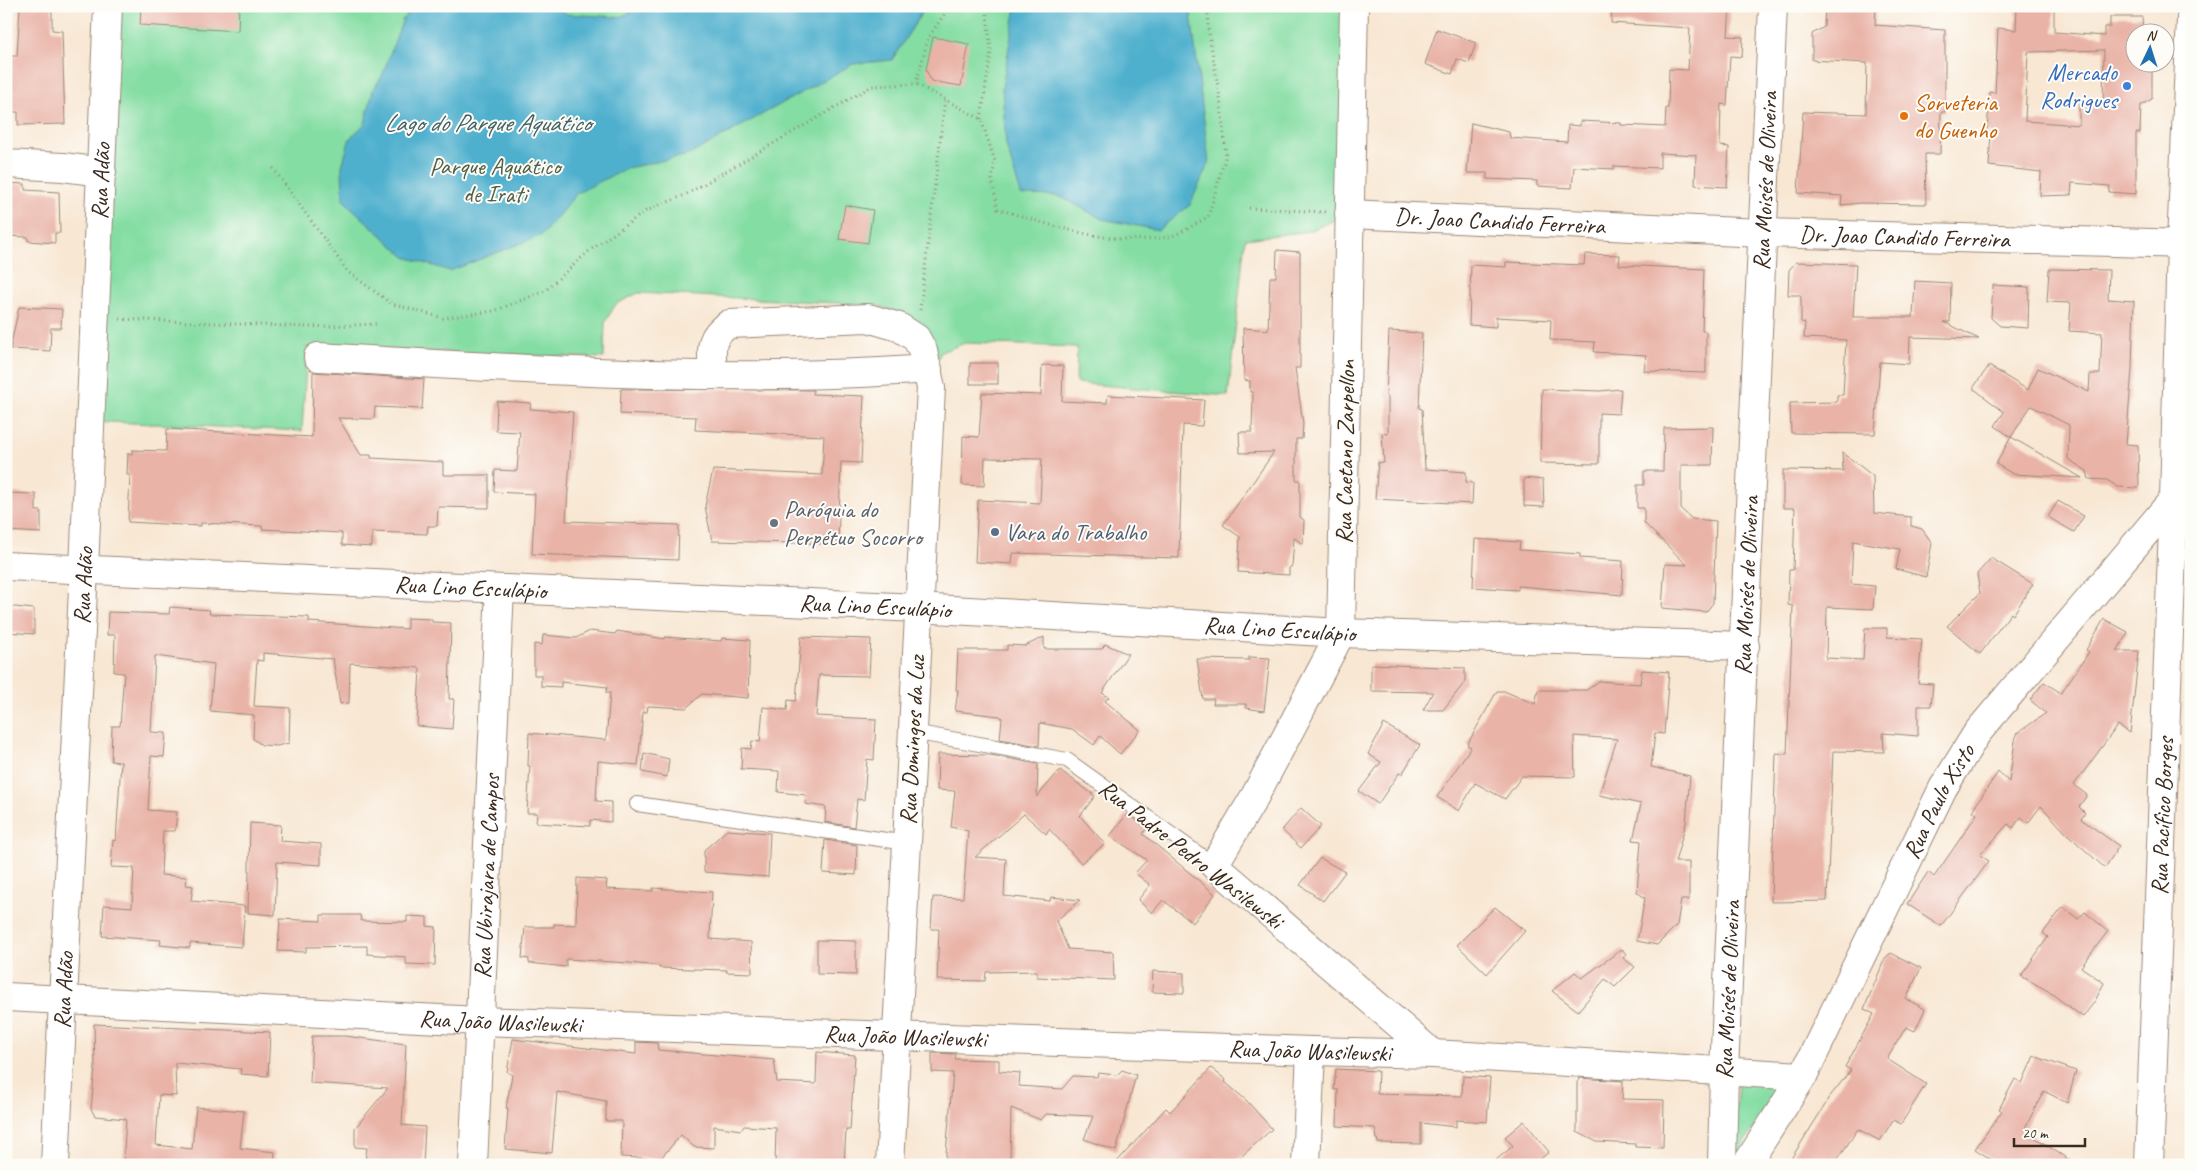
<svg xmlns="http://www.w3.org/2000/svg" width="2197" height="1171" font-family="Caveat,sans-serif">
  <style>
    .green { fill: #84dda3; stroke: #608460 }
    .water { fill: #50b0ce; stroke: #466d76 }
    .building { fill: #e9b3a7; fill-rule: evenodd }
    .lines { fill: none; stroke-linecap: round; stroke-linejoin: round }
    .service-casing { stroke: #9a8878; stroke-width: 16 }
    .minor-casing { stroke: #9a8878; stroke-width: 30 }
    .path { stroke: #9a8878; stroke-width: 3; stroke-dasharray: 1 4; stroke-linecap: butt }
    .service { stroke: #fff; stroke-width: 14 }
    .minor { stroke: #fff; stroke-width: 28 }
    .shop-dot { fill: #3f7fe0; stroke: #fdfcf7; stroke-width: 2 }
    .food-dot { fill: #e8710a; stroke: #fdfcf7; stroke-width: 2 }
    .worship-dot { fill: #6b7280; stroke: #fdfcf7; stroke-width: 2 }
    .service-dot { fill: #5c6f8a; stroke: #fdfcf7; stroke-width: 2 }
    .labels { text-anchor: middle; stroke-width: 4; stroke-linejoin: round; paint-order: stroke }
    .shop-label { font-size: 24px; fill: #366cbe; stroke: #fdfcf7; text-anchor: end }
    .food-label { font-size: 24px; fill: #c56008; stroke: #fdfcf7; text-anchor: start }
    .park-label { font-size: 24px; fill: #516046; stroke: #fdfcf7 }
    .street-label { font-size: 24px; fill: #3b2a1e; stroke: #fdfcf7 }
    .worship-label { font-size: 24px; fill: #5b616d; stroke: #fdfcf7; text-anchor: start }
    .service-label { font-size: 24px; fill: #4e5e75; stroke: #fdfcf7; text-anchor: start }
    .water-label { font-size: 25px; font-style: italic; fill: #436064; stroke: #fdfcf7 }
  </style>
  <rect width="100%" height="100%" fill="#fdfcf7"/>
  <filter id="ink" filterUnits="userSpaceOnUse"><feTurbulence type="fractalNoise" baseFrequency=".02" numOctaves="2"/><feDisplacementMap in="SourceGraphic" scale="10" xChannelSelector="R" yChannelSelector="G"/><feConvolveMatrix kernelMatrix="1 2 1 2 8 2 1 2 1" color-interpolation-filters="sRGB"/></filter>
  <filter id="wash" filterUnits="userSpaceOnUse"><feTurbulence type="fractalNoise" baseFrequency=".0096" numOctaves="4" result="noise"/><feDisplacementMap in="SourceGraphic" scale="20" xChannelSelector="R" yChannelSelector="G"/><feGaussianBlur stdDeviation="1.12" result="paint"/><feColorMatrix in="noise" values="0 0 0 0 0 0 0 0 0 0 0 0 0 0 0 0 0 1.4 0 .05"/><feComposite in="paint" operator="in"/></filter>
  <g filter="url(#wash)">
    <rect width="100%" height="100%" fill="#f8e7d3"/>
    <!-- green -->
    <g class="green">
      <polygon points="111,6 1342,6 1349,214 1309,231 1245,239 1228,396 1076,383 1077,347 965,343 941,352 928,382 905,316 876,305 638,293 616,304 605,322 604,358 307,347 302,431 91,421"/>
      <polygon points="1738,1082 1779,1085 1732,1165"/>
    </g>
    <!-- water -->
    <g class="water">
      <polygon points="415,6 551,6 567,14 620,17 644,6 926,6 892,60 853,64 689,155 627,168 577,193 542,235 450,271 405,257 343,200 342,166 350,138 365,124 373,90 382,76 403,19"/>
      <polygon points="1016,6 1190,6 1209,162 1190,205 1158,230 1102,219 1059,196 1021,195 1006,145 1002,88"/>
    </g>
    <g id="blocks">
      <!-- building -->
      <g class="building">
        <polygon points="20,6 52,6 52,30 62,31 65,124 18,125 18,112 6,112 6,56 17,56"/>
        <polygon points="141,6 239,6 238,31 140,25"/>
        <polygon points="1612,6 1730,6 1728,36 1743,37 1742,57 1730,56 1727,105 1721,104 1720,146 1729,147 1727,187 1695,185 1696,155 1660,153 1660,168 1614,166 1614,169 1574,167 1572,188 1537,186 1537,181 1487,179 1487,173 1467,173 1471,123 1509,132 1510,138 1567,142 1568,125 1580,126 1580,121 1621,123 1621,125 1665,127 1666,108 1668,108 1669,69 1688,70 1690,28 1611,23"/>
        <polygon points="1825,6 1876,6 1875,25 1945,30 1945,112 1941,112 1940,154 1925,154 1926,204 1861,203 1841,205 1842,196 1798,193 1803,112 1866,114 1867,63 1812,60 1812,34 1824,27"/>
        <path d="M2017,6H2054V32L2104,36V27H2110V17H2142L2143,31H2150V32H2134V62H2152V99L2141,105L2140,133H2136V194L2109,192L2110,186L2072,183L2071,195L2040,196L2041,172L1989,166L1991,132L1987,131L1990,92L1995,93L1998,28L2016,30ZM2104,50L2103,105L2079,104V125L2025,121L2028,52Z"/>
        <polygon points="1437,29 1476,43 1469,63 1457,59 1452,74 1425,64"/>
        <polygon points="933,37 969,44 961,86 931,81 926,70"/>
        <polygon points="6,183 25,184 25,190 59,192 60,233 55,233 55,243 28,241 28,237 6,236"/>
        <polygon points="845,205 873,210 868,243 839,239"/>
        <polygon points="1277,250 1300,252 1300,368 1295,368 1303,423 1302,439 1296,439 1296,480 1300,480 1300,517 1304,520 1303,544 1294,538 1292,566 1289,568 1289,575 1238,572 1240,537 1223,525 1274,452 1240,453 1239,432 1252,432 1253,392 1250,392 1250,381 1244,380 1243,328 1268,330 1270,277 1276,277"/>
        <polygon points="1585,254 1620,255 1619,265 1704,269 1702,331 1706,331 1706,373 1644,371 1646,355 1594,352 1595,342 1550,340 1551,320 1496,317 1496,327 1469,325 1471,265 1506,267 1506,262 1584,265"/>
        <polygon points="1796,262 1856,264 1853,317 1913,317 1915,281 1951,283 1950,322 1944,322 1979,339 1910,337 1909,364 1880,362 1875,434 1791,433 1790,403 1837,402 1837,395 1843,395 1846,340 1804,338 1805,323 1801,322 1801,298 1800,295 1788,295 1789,270"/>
        <polygon points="2049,269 2109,270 2108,299 2134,301 2132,369 2126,444 2138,445 2139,488 2118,487 2107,480 2089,479 2087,471 2068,459 2069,425 2031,406 2011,437 1995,426 2004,412 1973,388 1989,366 2028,390 2038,368 2089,392 2090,374 2100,374 2102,333 2069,331 2071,303 2047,302"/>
        <polygon points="1993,285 2029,287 2028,328 2000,326 1991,318"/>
        <polygon points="19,307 62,309 61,328 51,328 50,351 10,349"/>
        <polygon points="1389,331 1422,333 1419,408 1422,409 1425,469 1466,472 1466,482 1473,483 1472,504 1375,499 1378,462 1384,463 1382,433 1388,434 1388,397 1386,396"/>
        <rect x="970" y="363" width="28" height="21"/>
        <polygon points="1042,365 1063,366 1062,401 1107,403 1108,395 1204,400 1202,426 1183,425 1179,558 1013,553 1012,564 975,562 978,500 1040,503 1042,459 985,458 984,486 962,485 963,436 979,437 982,393 1041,395"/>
        <polygon points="313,372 424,379 422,409 375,407 374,419 338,418 361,455 371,455 371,458 443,462 443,475 489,475 489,508 438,507 437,526 428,526 427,534 372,532 372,547 342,545 342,533 262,529 262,526 201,523 201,526 128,522 130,475 127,475 128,453 132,454 132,450 166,451 167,429 312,437"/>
        <polygon points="621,389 813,390 813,394 864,396 861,463 841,462 838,544 712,541 705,506 713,470 822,475 824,436 695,430 696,417 620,414"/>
        <polygon points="1542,389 1600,391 1621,389 1619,414 1599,413 1599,464 1540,463"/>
        <polygon points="497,401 531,403 530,409 573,412 566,521 679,525 678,560 532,554 535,494 494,492 495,470 517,471 520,432 496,431"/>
        <polygon points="1713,427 1712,465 1681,465 1681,509 1692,519 1716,521 1713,603 1706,612 1662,608 1665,564 1687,565 1644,523 1644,508 1637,508 1637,485 1644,485 1644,471 1663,471 1664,428"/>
        <polygon points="2011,437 2082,478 2013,474 1996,464"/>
        <polygon points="1842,452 1873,476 1874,513 1911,517 1911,526 1922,529 1932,543 1926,577 1896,569 1900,549 1853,541 1851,584 1875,586 1873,609 1827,607 1826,658 1863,660 1865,628 1887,628 1887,637 1922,639 1918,683 1933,684 1931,706 1918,706 1918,736 1883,733 1884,752 1833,751 1827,901 1771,902 1776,753 1787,754 1793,606 1788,605 1789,570 1793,570 1795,508 1783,508 1783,470 1843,471"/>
        <polygon points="1524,478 1543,480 1544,507 1524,506"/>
        <polygon points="6,493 36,494 36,511 41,511 41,533 6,531"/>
        <polygon points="2058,501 2084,516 2074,532 2048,517"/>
        <polygon points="1475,539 1520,542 1519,550 1580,554 1580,558 1623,561 1622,595 1518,586 1518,590 1473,587"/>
        <polygon points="1991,558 2033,584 2013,615 2011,613 1980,654 1947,626 1980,593 1977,574"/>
        <polygon points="6,606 34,609 34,634 6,632"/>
        <polygon points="170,607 210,610 209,614 309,617 309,622 407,629 407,618 432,619 432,622 451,623 449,699 454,699 452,729 417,726 420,668 350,663 349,703 340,704 333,659 263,653 263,661 257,660 254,706 290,708 289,743 277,746 262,745 253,739 254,715 210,711 214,664 155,656 151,732 166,733 164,757 151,756 148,810 177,812 175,831 163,831 161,875 187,877 186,885 193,886 191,901 245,906 242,947 190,943 190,948 160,945 161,940 102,936 104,905 132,907 134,868 111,867 113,840 116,841 121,762 111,761 112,726 120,726 124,673 114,672 115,635 107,635 108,612 169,614"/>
        <polygon points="2104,619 2128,632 2117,651 2139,651 2130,733 2118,725 2074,785 2087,795 2079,807 2085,813 2081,819 2119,846 2105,868 2066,833 2041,806 2028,823 2021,817 2013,828 2008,824 1980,855 1989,861 1941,926 1907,904 1928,872 1934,877 1977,814 1972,811 1998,772 2009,782 2016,734 2046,713 2030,700 2044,682 2061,693 2089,652 2086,650"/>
        <polygon points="590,631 615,634 617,631 665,639 665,637 721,641 722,638 750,640 748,698 702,694 686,708 648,706 647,712 643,712 638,765 598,761 596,801 611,802 611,822 590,820 590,826 536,823 537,813 527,813 530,766 528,766 529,733 606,740 610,693 606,693 607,687 561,682 561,687 541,686 541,675 534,675 534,644 542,645 543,635 576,638"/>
        <polygon points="801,637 871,639 869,676 819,675 816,716 876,719 874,760 867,759 864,800 857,799 854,827 825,822 826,807 805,804 806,795 778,792 779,771 741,769 742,748 751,749 752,741 760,742 763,707 787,710 788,700 796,701"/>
        <polygon points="1044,637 1044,649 1102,649 1105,644 1128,654 1102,693 1109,697 1105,701 1140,730 1120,754 1100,736 1094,745 1072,729 1040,723 1039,746 1000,739 1002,718 1000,716 955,711 958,690 956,690 958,650 1007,650 1007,645 1025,646"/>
        <polygon points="1249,657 1270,658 1264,711 1246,708 1246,704 1213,704 1214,699 1203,699 1197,659 1249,660"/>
        <polygon points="1371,664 1465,668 1465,682 1443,710 1423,710 1433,692 1371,691"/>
        <polygon points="1642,670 1669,672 1664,734 1655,733 1651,767 1690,776 1686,823 1675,862 1689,862 1689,900 1681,900 1677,925 1657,945 1637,941 1645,898 1637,892 1641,841 1633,840 1641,804 1599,795 1617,739 1574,736 1575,777 1522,776 1505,799 1475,783 1459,811 1437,797 1471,747 1467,745 1497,691 1504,691 1535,704 1538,690 1587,690 1599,681 1640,684"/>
        <polygon points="1384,724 1420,745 1402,774 1399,773 1378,804 1359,791 1381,762 1368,754"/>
        <polygon points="644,753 669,759 667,777 642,772"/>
        <polygon points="938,754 990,755 1038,764 1037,797 1060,770 1095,796 1080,816 1105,844 1081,863 1049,829 1046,834 1024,814 975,857 1006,859 1004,896 1050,901 1051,897 1080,900 1056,921 1068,949 1113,952 1114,980 1037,977 1037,971 986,972 985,981 937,980 939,929 931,929 933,897 963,898 968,831 951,827 955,791 937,790"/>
        <polygon points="1301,808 1321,826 1301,848 1282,830"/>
        <polygon points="1127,814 1147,828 1143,834 1215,894 1193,923 1163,900 1152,913 1138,900 1150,885 1135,873 1147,860 1110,836"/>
        <polygon points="250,823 281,825 280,841 321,844 321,865 277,862 275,915 248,913"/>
        <polygon points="727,830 770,833 768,877 704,872 704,850"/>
        <polygon points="825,840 857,845 856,875 823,873"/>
        <polygon points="1320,858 1345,872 1323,901 1300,885"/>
        <polygon points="577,878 607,880 606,889 653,891 653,888 712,892 710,939 751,942 752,973 726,972 727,970 659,968 659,966 629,963 566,959 566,967 529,963 529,959 522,958 525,927 554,927 554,924 576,925"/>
        <polygon points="1495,907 1525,931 1487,974 1457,945"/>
        <polygon points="2063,907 2078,919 2085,912 2108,931 2081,967 2104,983 2095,1001 2083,1017 2048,991 2021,976 2048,937 2043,933"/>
        <polygon points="321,915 360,915 361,921 407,922 407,916 427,917 427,926 436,927 435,965 406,964 406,957 367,954 367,946 306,947 306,952 278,951 280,919 321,921"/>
        <polygon points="817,940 856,941 856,975 817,974"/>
        <polygon points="1622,949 1626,954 1623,958 1635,967 1615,987 1605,979 1578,1011 1552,991 1575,972 1582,978"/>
        <polygon points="1891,953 1921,968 1906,999 1925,1009 1915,1031 1906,1027 1887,1059 1926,1084 1901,1124 1893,1120 1880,1141 1858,1129 1835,1163 1819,1159 1816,1165 1787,1165 1827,1102 1827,1100 1851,1070 1845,1067 1874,1014 1864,1009 1885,958"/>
        <polygon points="1153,971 1184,973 1184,993 1152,992"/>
        <polygon points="94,1024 270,1032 268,1076 240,1074 241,1069 175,1063 176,1096 159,1095 156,1145 192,1149 196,1107 244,1111 240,1148 275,1152 274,1165 123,1164 126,1119 95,1116 91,1109 95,1067"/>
        <polygon points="312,1036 345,1036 406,1044 402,1125 425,1127 423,1165 379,1165 379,1162 365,1161 367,1148 355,1147 355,1128 388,1088 310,1083"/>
        <polygon points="513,1039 636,1054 636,1042 657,1043 658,1050 774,1060 777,1082 816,1084 817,1052 855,1055 850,1130 846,1130 844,1165 775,1165 776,1128 744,1126 741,1130 714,1126 714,1148 694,1147 681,1135 660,1159 621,1157 622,1121 606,1121 606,1101 557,1092 552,1153 505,1149 508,1108 506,1108 512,1075 507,1072"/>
        <polygon points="932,1053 956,1054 955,1059 999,1060 999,1071 1020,1073 1019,1086 1062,1089 1073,1076 1097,1077 1098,1073 1117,1075 1122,1070 1136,1075 1116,1151 1084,1139 1093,1116 1046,1114 1041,1120 1011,1108 1010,1165 945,1165 953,1073 932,1072"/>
        <polygon points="2034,1056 2076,1071 2067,1103 2044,1091 2025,1128 2029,1131 2028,1133 2077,1165 2000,1165 1975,1149 2002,1111 1999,1109 2015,1079 2022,1083"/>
        <polygon points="1211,1068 1226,1080 1225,1082 1247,1101 1272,1129 1232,1165 1114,1165 1166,1108 1170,1112"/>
        <polygon points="1336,1069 1378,1071 1377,1094 1462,1096 1463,1076 1490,1078 1487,1122 1456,1120 1456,1127 1421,1123 1421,1144 1378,1143 1375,1128 1337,1126 1338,1090 1334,1090"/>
        <polygon points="1580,1078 1623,1081 1622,1099 1664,1100 1663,1148 1635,1147 1635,1144 1597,1142 1577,1132 1577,1082 1579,1081"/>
        <polygon points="1524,1121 1549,1152 1533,1165 1490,1165 1513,1146 1505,1137"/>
      </g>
    </g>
  </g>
  <g filter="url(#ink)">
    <use href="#blocks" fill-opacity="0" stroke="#9a8878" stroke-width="1"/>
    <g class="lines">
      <defs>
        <g id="service">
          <polyline points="913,732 1067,760 1214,865"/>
          <polyline points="637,804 907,843"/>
        </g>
        <g id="minor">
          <polyline points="1354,6 1341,633 1255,796 1214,865 1433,1054"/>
          <polyline points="6,164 63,167 102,172"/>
          <path id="s1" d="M1349,214L1762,233L2191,244"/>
          <path d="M318,357C521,369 725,384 928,369"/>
          <path d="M713,374C712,351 707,338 729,324L868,318L899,327L916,338L923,351L931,388L890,1165"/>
          <path id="s2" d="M6,566L918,608L1341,633L1745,646"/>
          <path id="s3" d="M6,997L479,1021L1311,1051L1433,1054L1803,1076"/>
          <path id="s4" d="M55,1165L84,569L108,6"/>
          <path id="s5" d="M473,1165L500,589"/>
          <polyline points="1306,1165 1311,1051"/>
          <path id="s6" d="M1722,1165L1724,1070L1773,6"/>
          <path id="s7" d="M1746,1165L1803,1076L1943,788L1977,733L2178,494"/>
          <path id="s8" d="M2149,1165L2174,499L2181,244L2191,18"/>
        </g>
      </defs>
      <!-- service casing -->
      <use href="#service" class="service-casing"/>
      <!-- minor casing -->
      <use href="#minor" class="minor-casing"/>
      <!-- path -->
      <g class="path">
        <polyline points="916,84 928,38 950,6"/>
        <polyline points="981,119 991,51 986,6"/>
        <path d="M273,168L348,272L392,304L443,318L494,311L545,291L589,251L646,211L685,195L872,86L916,84L981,119L995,161L992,179L998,209C1051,225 1111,247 1167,237C1180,235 1196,223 1208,217L1226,155L1220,98L1208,27V6"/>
        <polyline points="1249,208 1326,212"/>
        <polyline points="920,310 945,99"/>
        <polyline points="120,319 308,327 377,324"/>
      </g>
      <!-- service -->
      <use href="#service" class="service"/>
      <!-- minor -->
      <use href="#minor" class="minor"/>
    </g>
  </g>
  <!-- markers -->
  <circle class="shop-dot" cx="2127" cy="86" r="5"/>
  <circle class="food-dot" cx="1904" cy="116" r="5"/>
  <circle class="worship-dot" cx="774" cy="523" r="5"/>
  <circle class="service-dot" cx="995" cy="532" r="5"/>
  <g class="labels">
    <!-- shop labels -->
    <g class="shop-label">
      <text x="2117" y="80">Mercado<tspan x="2117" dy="28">Rodrigues</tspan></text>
    </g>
    <!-- food labels -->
    <g class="food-label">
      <text x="1914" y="110">Sorveteria<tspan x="1914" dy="28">do Guenho</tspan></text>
    </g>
    <!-- park labels -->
    <g class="park-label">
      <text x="495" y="174">Parque Aquático<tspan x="495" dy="28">de Irati</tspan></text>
    </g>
    <!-- street labels -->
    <g class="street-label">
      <text dy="8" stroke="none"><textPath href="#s4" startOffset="985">Rua Adão</textPath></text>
      <text dy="8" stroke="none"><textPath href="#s6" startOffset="985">Rua Moisés de Oliveira</textPath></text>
      <text dy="8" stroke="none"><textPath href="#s1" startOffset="151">Dr. Joao Candido Ferreira</textPath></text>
      <text dy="8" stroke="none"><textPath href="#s1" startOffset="556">Dr. Joao Candido Ferreira</textPath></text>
      <text transform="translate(1345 452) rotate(-89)" y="8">Rua Caetano Zarpellon</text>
      <text dy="8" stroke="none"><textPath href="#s6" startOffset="580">Rua Moisés de Oliveira</textPath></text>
      <text dy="8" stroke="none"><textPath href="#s4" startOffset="580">Rua Adão</textPath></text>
      <text dy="8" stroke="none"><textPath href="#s2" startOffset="465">Rua Lino Esculápio</textPath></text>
      <text dy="8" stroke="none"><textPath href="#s2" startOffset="870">Rua Lino Esculápio</textPath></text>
      <text dy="8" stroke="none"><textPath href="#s2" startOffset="1275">Rua Lino Esculápio</textPath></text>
      <text transform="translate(912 740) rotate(-87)" y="8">Rua Domingos da Luz</text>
      <text dy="8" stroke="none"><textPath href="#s7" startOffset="412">Rua Paulo Xisto</textPath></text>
      <text dy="8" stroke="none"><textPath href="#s8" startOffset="349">Rua Pacífico Borges</textPath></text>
      <text transform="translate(1191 854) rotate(38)" y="8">Rua Padre Pedro Wasilewski</text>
      <text dy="8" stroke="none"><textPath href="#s5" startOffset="289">Rua Ubirajara de Campos</textPath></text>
      <text dy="8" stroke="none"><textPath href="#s4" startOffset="175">Rua Adão</textPath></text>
      <text dy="8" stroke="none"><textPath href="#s6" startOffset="175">Rua Moisés de Oliveira</textPath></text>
      <text dy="8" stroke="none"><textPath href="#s3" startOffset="495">Rua João Wasilewski</textPath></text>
      <text dy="8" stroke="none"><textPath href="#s3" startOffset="900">Rua João Wasilewski</textPath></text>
      <text dy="8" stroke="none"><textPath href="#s3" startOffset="1305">Rua João Wasilewski</textPath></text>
    </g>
    <!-- worship labels -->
    <g class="worship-label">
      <text x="784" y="517">Paróquia do<tspan x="784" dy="28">Perpétuo Socorro</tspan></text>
    </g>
    <!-- service labels -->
    <g class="service-label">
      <text x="1005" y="540">Vara do Trabalho</text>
    </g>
    <!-- water labels -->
    <g class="water-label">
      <text x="487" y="131">Lago do Parque Aquático</text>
    </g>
  </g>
  <!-- margin -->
  <rect width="2197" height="1171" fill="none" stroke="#fdfcf7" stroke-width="25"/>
  <!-- north arrow -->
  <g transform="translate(2150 48) rotate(4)"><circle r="24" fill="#fdfcf7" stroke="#afa8a0"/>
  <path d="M0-4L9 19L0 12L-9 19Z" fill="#1f6fb2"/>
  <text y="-8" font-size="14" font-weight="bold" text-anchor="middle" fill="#3b2a1e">N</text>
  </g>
  <!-- scale -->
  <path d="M2014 1138v8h71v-8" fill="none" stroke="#3b2a1e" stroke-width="2.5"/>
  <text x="2022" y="1138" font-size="15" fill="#3b2a1e" stroke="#fdfcf7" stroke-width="4" paint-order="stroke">20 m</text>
</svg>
